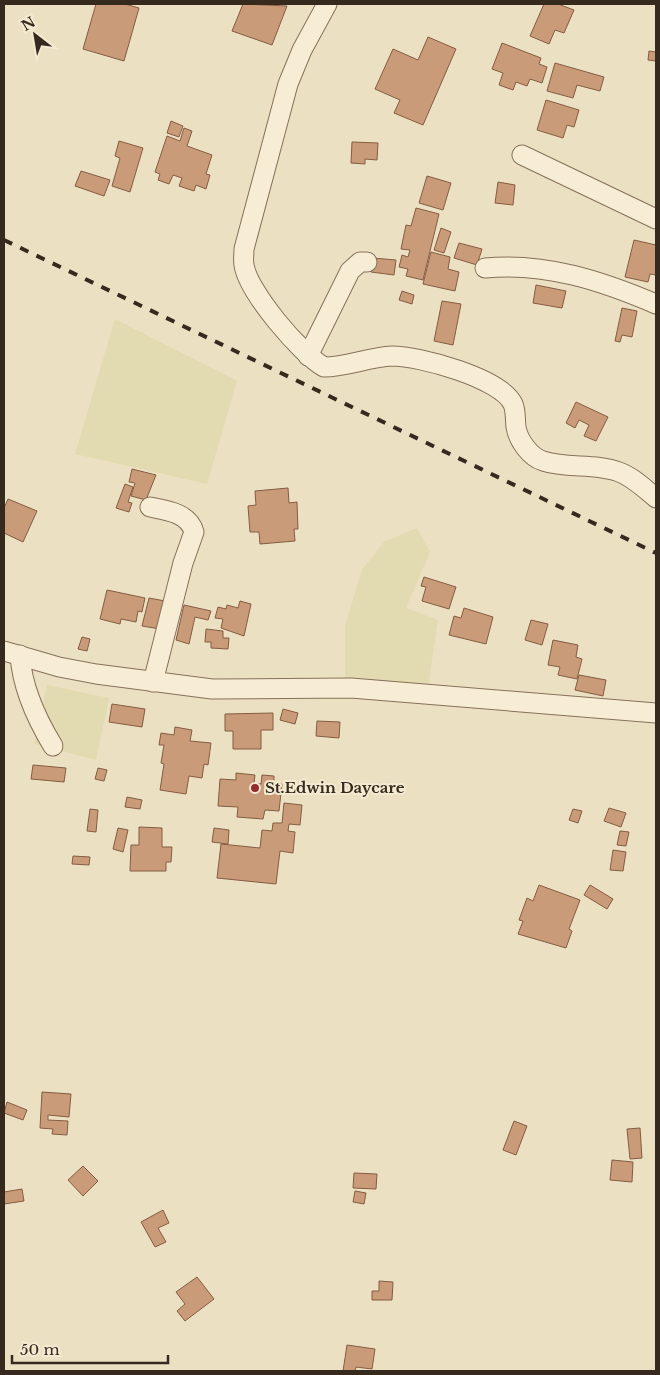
<svg xmlns="http://www.w3.org/2000/svg" width="660" height="1375" font-family="'Libre Baskerville',serif">
  <style>
    .farmland { fill: #e2dab0 }
    .building { fill: #c99b79; stroke: #845c41 }
    .lines { fill: none; stroke-linecap: round; stroke-linejoin: round }
    .minor-casing { stroke: #86715a; stroke-width: 21 }
    .minor { stroke: #f7edd5; stroke-width: 19 }
    .rail { stroke: #362a1e; stroke-width: 4; stroke-dasharray: 9 9; stroke-linecap: butt }
    .poi-dot { fill: #932c2c; stroke: #f4ead1; stroke-width: 2 }
    .labels { text-anchor: middle; stroke-width: 4; stroke-linejoin: round; paint-order: stroke }
    .poi-label { font-size: 15px; font-weight: bold; fill: #362a1e; stroke: #f4ead1; text-anchor: start }
  </style>
  <rect width="100%" height="100%" fill="#ece0c2"/>
  <!-- farmland -->
  <g class="farmland">
    <polygon points="115,319 237,381 207,484 75,454"/>
    <polygon points="417,528 430,552 406,608 438,620 427,694 345,682 345,626 362,570 384,542"/>
    <polygon points="47,685 109,698 96,760 34,744"/>
  </g>
  <!-- building -->
  <g class="building">
    <polygon points="96,4 125,4 139,8 124,61 83,49"/>
    <polygon points="243,4 287,6 272,45 232,31"/>
    <polygon points="544,4 558,4 574,10 564,33 555,30 549,44 530,36"/>
    <polygon points="428,37 456,49 423,125 394,113 400,100 375,89 393,49 418,60"/>
    <polygon points="502,43 541,58 539,64 547,67 542,83 530,79 527,86 516,82 513,90 499,85 503,73 492,69"/>
    <polygon points="649,51 656,52 656,61 648,60"/>
    <polygon points="555,63 604,77 600,91 577,85 573,98 547,91"/>
    <polygon points="546,100 579,110 574,127 567,125 563,138 537,130"/>
    <polygon points="171,121 183,126 179,137 167,133"/>
    <polygon points="184,128 192,131 187,146 212,155 206,174 210,175 206,189 196,185 194,191 179,186 182,178 173,175 169,184 158,180 160,174 155,172 167,136 180,141"/>
    <polygon points="119,141 143,148 130,192 112,186 120,158 115,156"/>
    <polygon points="352,142 378,143 377,160 365,159 365,164 351,163"/>
    <polygon points="81,171 110,180 104,196 75,186"/>
    <polygon points="427,176 451,183 443,210 419,203"/>
    <polygon points="498,182 515,185 513,205 495,203"/>
    <polygon points="416,208 439,214 423,280 406,276 408,269 399,267 402,255 408,257 410,250 401,249 406,225 411,226"/>
    <polygon points="441,228 451,232 444,253 434,250"/>
    <polygon points="634,240 656,245 656,275 650,274 648,282 625,277"/>
    <polygon points="459,243 482,249 477,265 454,258"/>
    <polygon points="431,252 450,257 448,269 459,272 455,291 423,284"/>
    <polygon points="373,258 396,260 394,275 371,272"/>
    <polygon points="536,285 566,291 562,308 533,303"/>
    <polygon points="402,291 414,295 412,304 399,300"/>
    <polygon points="442,301 461,304 453,345 434,341"/>
    <polygon points="622,308 637,311 632,337 622,335 620,342 615,341"/>
    <polygon points="576,402 608,417 596,441 584,436 589,425 579,420 575,428 566,423"/>
    <polygon points="132,469 156,475 146,500 131,496 135,483 129,482"/>
    <polygon points="125,484 133,487 128,502 132,503 129,512 116,508"/>
    <polygon points="288,488 289,503 297,502 298,529 294,529 295,541 260,544 259,532 250,532 248,506 256,505 255,491"/>
    <polygon points="8,499 37,511 23,542 4,533 4,508"/>
    <polygon points="424,577 456,587 449,609 422,601 426,587 421,586"/>
    <polygon points="107,590 145,598 142,612 138,611 136,622 121,619 120,624 100,619"/>
    <polygon points="149,598 165,601 160,629 142,626"/>
    <polygon points="240,601 251,604 244,636 221,628 223,619 215,618 218,607 226,609 227,605 238,608"/>
    <polygon points="184,605 211,611 208,620 195,617 189,644 176,640"/>
    <polygon points="464,608 493,617 486,644 449,635 454,616 461,618"/>
    <polygon points="531,620 548,624 542,645 525,640"/>
    <polygon points="206,629 223,631 223,638 229,638 228,649 211,648 211,642 205,642"/>
    <polygon points="82,637 90,639 87,651 78,649"/>
    <polygon points="553,640 578,645 576,657 582,659 577,679 558,675 560,667 548,665"/>
    <polygon points="579,675 606,680 603,696 575,690"/>
    <polygon points="112,704 145,709 142,727 109,722"/>
    <polygon points="283,709 298,713 295,724 280,720"/>
    <polygon points="273,713 273,730 261,730 261,749 233,749 233,731 225,731 225,714"/>
    <polygon points="317,721 340,722 339,738 316,736"/>
    <polygon points="175,727 192,730 190,741 211,743 208,765 204,764 202,778 189,776 186,794 160,790 164,764 161,763 164,745 159,745 161,733 174,735"/>
    <polygon points="33,765 66,768 64,782 31,779"/>
    <polygon points="98,768 107,770 104,781 95,779"/>
    <polygon points="236,773 255,775 254,783 261,784 262,775 274,776 274,783 282,784 279,811 265,810 263,819 237,817 238,807 218,806 220,779 236,780"/>
    <polygon points="127,797 142,800 140,809 125,807"/>
    <polygon points="284,803 302,805 300,825 289,824 288,831 295,832 293,853 280,851 276,884 217,878 221,844 260,848 262,830 272,831 273,823 282,823"/>
    <polygon points="609,808 626,813 621,827 604,821"/>
    <polygon points="90,809 98,810 96,832 87,831"/>
    <polygon points="573,809 582,811 578,823 569,820"/>
    <polygon points="139,827 162,828 162,847 172,847 171,862 166,862 166,871 130,871 131,845 139,845"/>
    <polygon points="118,828 128,830 123,852 113,849"/>
    <polygon points="214,828 229,830 228,844 212,842"/>
    <polygon points="620,831 629,832 626,846 617,845"/>
    <polygon points="613,850 626,852 623,871 610,870"/>
    <polygon points="73,856 90,857 89,865 72,864"/>
    <polygon points="539,885 580,900 569,929 572,931 566,948 518,934 523,921 519,920 527,898 533,901"/>
    <polygon points="590,885 613,899 607,909 584,895"/>
    <polygon points="42,1092 71,1094 69,1117 48,1115 48,1120 68,1121 67,1135 52,1134 53,1129 40,1128"/>
    <polygon points="7,1102 27,1110 23,1120 4,1113"/>
    <polygon points="514,1121 527,1126 516,1155 503,1150"/>
    <polygon points="640,1128 642,1158 630,1159 627,1129"/>
    <polygon points="612,1160 633,1162 632,1182 610,1180"/>
    <polygon points="83,1166 98,1181 83,1196 68,1180"/>
    <polygon points="354,1173 377,1174 376,1189 353,1188"/>
    <polygon points="22,1189 24,1201 4,1204 4,1192"/>
    <polygon points="355,1191 366,1193 364,1204 353,1202"/>
    <polygon points="163,1210 169,1223 158,1228 166,1242 155,1247 141,1222"/>
    <polygon points="197,1277 214,1299 185,1321 177,1311 185,1304 176,1292"/>
    <polygon points="379,1281 393,1282 392,1300 372,1300 372,1291 379,1291"/>
    <polygon points="347,1345 375,1349 372,1369 356,1367 355,1371 343,1371"/>
  </g>
  <g class="lines">
    <defs>
      <g id="minor">
        <path d="M327,4L302,50L288,84L244,249C244,254 243,260 244,265C248,292 301,354 324,367C347,367 369,357 392,356C419,356 501,378 513,404C516,411 515,419 516,427C518,440 530,457 543,461C567,469 595,463 619,472C633,477 645,489 656,498"/>
        <polyline points="522,155 656,219"/>
        <path d="M485,268C545,262 602,281 656,304"/>
        <polyline points="308,356 350,271 360,262 367,262"/>
        <path d="M150,507C166,510 189,513 194,532L183,563L153,682"/>
        <polyline points="4,651 59,667 96,674 212,689 351,688 656,713"/>
        <path d="M20,655C22,688 36,718 53,746"/>
      </g>
    </defs>
    <!-- minor casing -->
    <use href="#minor" class="minor-casing"/>
    <!-- minor -->
    <use href="#minor" class="minor"/>
    <!-- rail -->
    <polyline class="rail" points="4,240 656,553"/>
  </g>
  <!-- markers -->
  <circle class="poi-dot" cx="255" cy="788" r="5"/>
  <g class="labels">
    <!-- poi labels -->
    <g class="poi-label">
      <text x="265" y="793">St.Edwin Daycare</text>
    </g>
  </g>
  <!-- border -->
  <rect width="660" height="1375" fill="none" stroke="#362a1e" stroke-width="10"/>
  <!-- north arrow -->
  <g transform="translate(35 35) rotate(329)" stroke="#f4ead1" stroke-width="4" paint-order="stroke">
  <path d="M0-4L9 19L0 12L-9 19Z" fill="#362a1e"/>
  <text y="-8" font-size="14" font-weight="bold" text-anchor="middle" fill="#362a1e">N</text>
  </g>
  <!-- scale -->
  <path d="M12 1355v8h156v-8" fill="none" stroke="#362a1e" stroke-width="2.5"/>
  <text x="20" y="1355" font-size="15" fill="#362a1e" stroke="#f4ead1" stroke-width="4" paint-order="stroke">50 m</text>
</svg>
